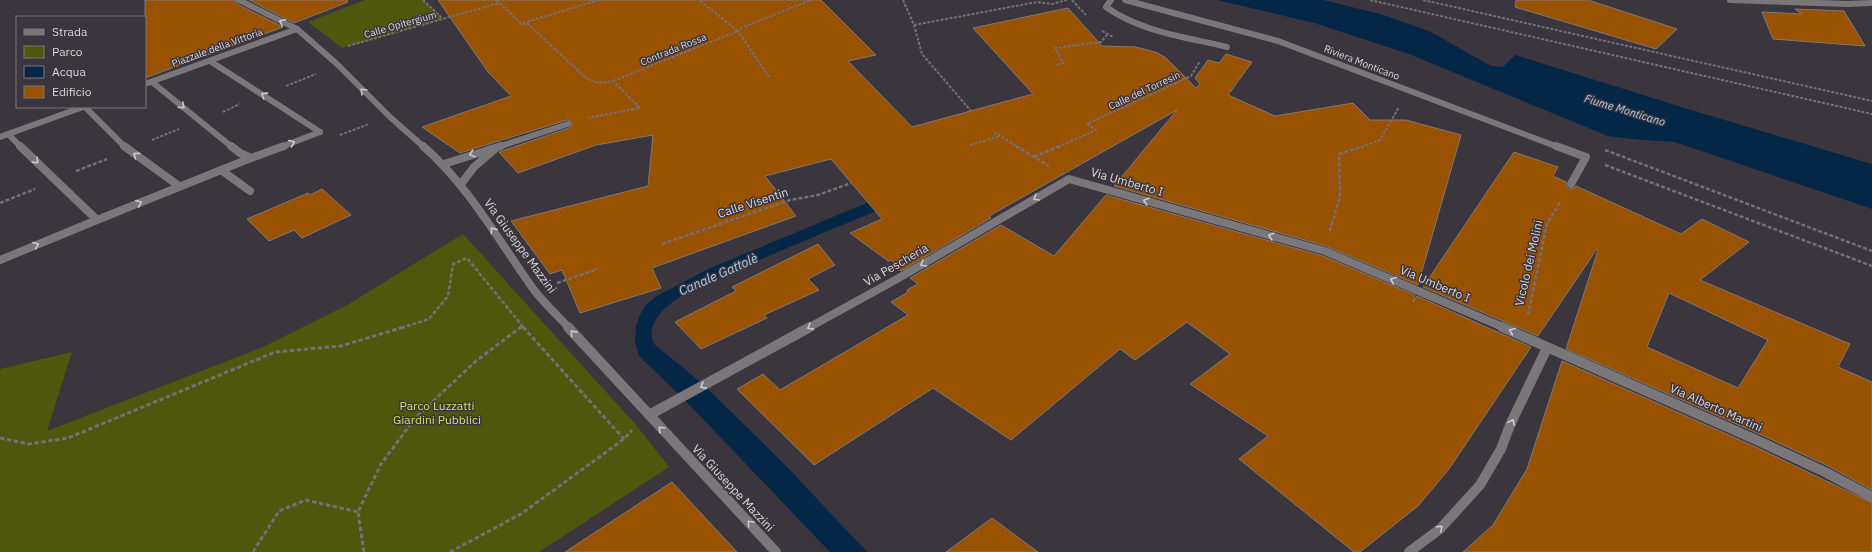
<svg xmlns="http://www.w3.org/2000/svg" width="1872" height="552" font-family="'IBM Plex Sans',sans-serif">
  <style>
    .green { fill: #4e580c }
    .water { fill: #042748 }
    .building { fill: #995200; stroke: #827973; fill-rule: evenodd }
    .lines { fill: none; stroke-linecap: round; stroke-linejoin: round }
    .path-far2 { stroke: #756f76; stroke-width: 2; stroke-dasharray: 3 1.5; stroke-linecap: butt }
    .path-far1 { stroke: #756f76; stroke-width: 2.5; stroke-dasharray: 4 2; stroke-linecap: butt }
    .path { stroke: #756f76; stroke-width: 3; stroke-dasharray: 4.5 2.5; stroke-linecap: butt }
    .service-far1 { stroke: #7a777b; stroke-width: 6 }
    .service { stroke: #7a777b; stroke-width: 8 }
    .minor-far2 { stroke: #7a777b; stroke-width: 6 }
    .minor-far1 { stroke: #7a777b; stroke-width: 8 }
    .minor { stroke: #7a777b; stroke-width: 10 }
    .tertiary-far2 { stroke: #7a777b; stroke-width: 6 }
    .tertiary-far1 { stroke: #7a777b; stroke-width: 8 }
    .tertiary { stroke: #7a777b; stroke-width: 10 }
    .oneway { stroke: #cdc9ce }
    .labels { text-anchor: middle; stroke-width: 3; stroke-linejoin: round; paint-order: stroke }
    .far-street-label { font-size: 10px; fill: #dcd8dd; stroke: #3b353d }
    .far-water-label { font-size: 11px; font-style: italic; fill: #acccef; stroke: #3b353d }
    .street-label { font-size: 12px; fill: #dcd8dd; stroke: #3b353d }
    .park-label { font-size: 12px; fill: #cce163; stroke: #3b353d }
    .water-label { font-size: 13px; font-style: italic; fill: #acccef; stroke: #3b353d }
  </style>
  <rect width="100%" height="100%" fill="#3b353d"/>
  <!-- green -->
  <g class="green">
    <polygon points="365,0 423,0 443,19 342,48 308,22"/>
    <polygon points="463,234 637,426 669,467 539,552 0,552 0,369 72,352 47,431 263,347 347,305"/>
  </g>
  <!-- water -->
  <g class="water">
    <polygon points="1217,0 1323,0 1380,14 1429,31 1491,66 1503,67 1515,55 1691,110 1872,164 1872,209 1675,142 1632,139 1608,136 1409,54 1314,23"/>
    <path d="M1011,143L1025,151C939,186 852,220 766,257C741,269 700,282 678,298C663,309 645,324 654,344L704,385L789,469L867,552H830L682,397L639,356L635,342L636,326L640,315L645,306L655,297L708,269Z"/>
  </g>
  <!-- building -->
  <g class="building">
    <polygon points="145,0 235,0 237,4 283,27 145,78"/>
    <polygon points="249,0 347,0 348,2 294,23"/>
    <polygon points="438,0 821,0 876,55 848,61 912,127 1033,94 973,28 1068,8 1102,46 1136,47 1155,52 1165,57 1196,88 1200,84 1195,78 1208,60 1219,63 1226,54 1252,62 1228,95 1275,116 1353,103 1370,120 1406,120 1461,135 1418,285 1326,246 1114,186 1177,110 989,216 991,218 901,271 895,267 892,260 888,261 850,233 882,219 831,159 765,176 796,216 652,268 661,288 580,313 562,270 550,274 511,221 648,186 653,135 596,145 518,173 499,152 569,128 572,125 571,121 567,120 460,153 422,127 511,96 488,72"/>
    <polygon points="1516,0 1588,0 1677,29 1656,49 1515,7"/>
    <polygon points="1795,9 1844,11 1865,46 1773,39 1762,12 1802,14"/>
    <path d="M1514,152L1558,167L1553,176L1566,182V186L1569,189H1573L1576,186L1681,234L1702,219L1749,242L1700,280L1850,344L1838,367L1872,382V490L1828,466L1764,436L1566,349L1598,250L1597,249L1538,336L1423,287ZM1669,293L1768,340L1738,388L1647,347Z"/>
    <polygon points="322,189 351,215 302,238 294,230 269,241 247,219 308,193 310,195"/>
    <polygon points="1106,195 1323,256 1415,295 1413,302 1417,296 1531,347 1449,469 1418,506 1360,552 1354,552 1239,459 1268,436 1190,384 1230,354 1187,322 1135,360 1120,349 1011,440 933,388 814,465 737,389 763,374 780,390 908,315 891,302 908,292 907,290 918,284 910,278 1001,225 1054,256"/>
    <polygon points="818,244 835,265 808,279 819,290 764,315 767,318 701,349 675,322 736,291 732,287"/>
    <polygon points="1562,361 1758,448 1872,503 1872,552 1463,552 1493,525 1527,469"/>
    <polygon points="672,482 737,552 565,552"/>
    <polygon points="992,518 1038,552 946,552"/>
  </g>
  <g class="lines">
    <!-- path-far2 -->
    <g class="path-far2">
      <polyline points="423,0 442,18"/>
      <polyline points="496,0 522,24"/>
      <polyline points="903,0 914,25 922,54 971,111"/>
      <polyline points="1072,0 1086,15"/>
      <polyline points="1370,0 1872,114"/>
      <polyline points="1423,0 1872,101"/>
      <polyline points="523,23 599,0"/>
      <polyline points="522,24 528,24 586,78 599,83 613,81 640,108 588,118"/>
      <polyline points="914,25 1037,2 1052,4 1067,0"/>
      <polyline points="1102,31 1113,37"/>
      <polyline points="348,46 499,3"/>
      <polyline points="1057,65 1063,63 1055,48 1101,42 1107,35"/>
      <polyline points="769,77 738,31 741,28 811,0"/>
      <polyline points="613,81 738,31 699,0"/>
      <polyline points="286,86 316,74"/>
      <polyline points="223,112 240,104"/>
      <polyline points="994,132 1018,147"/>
      <polyline points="340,135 369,124"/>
      <polyline points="152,140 179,129"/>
      <polyline points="970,145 1000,136"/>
      <polyline points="1058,147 1096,130 1087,124 1191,76 1200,61"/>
      <polyline points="1361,147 1380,140 1399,107"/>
    </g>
    <!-- path-far1 -->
    <g class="path-far1">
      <polyline points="1016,146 1049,166"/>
      <polyline points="1605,150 1872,251"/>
      <polyline points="1034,157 1060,146"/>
      <polyline points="1605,165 1872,266"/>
      <polyline points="76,171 107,159"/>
      <polyline points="0,203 35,189"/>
      <polyline points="1330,231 1340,196 1339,154 1364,146"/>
      <polyline points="662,244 790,200 818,195 851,183"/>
      <polyline points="557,283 598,269"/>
      <polyline points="1528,315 1547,224 1560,202"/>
      <polyline points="401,328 429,319 448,296 453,264 467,258 524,328"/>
      <polyline points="520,328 522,326"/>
    </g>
    <!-- path -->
    <g class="path">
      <polyline points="523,327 624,439"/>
      <polyline points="0,438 29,444 68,438 275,352 341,346 404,327"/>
      <polyline points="253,552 279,511 306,500 358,512"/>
      <polyline points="364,552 358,512 381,464 416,417 476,361 521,327"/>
      <polyline points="450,552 521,514 624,439 632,430"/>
    </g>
    <!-- service-far1 -->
    <g class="service-far1">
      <path d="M1111,0L1106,7C1141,32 1186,37 1227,47"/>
      <polyline points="210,61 320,132"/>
      <polyline points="152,82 232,147"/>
      <polyline points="85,107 125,147"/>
      <polyline points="8,134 21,147"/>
      <polyline points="281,147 320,132"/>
    </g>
    <!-- service -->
    <g class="service">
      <polyline points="20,146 97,220 251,158"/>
      <polyline points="124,146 179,186"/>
      <polyline points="231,146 240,153 251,158 284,146"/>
      <polyline points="221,170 250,191"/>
      <polyline points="0,260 97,220"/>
    </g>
    <!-- minor-far2 -->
    <g class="minor-far2">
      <polyline points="1125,0 1278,41 1558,147"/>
      <polyline points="1730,0 1848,4 1872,3"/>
      <polyline points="145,84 297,29"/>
      <polyline points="0,137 83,107"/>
      <polyline points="498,147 568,124"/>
    </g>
    <!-- minor-far1 -->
    <g class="minor-far1">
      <polyline points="1556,146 1586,157 1571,184"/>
      <polyline points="444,164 501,146"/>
      <polyline points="461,184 474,167 495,149"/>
      <polyline points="808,328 897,279 1069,179 1325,251 1505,328"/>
    </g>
    <!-- minor -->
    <g class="minor">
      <polyline points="1502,327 1761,442 1825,472 1872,497"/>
      <polyline points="649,415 810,327"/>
      <polyline points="1409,552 1440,529 1480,485 1501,449 1510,425 1547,348"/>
    </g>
    <!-- tertiary-far2 -->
    <polyline class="tertiary-far2" points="239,0 297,29 337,64 390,117 424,147"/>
    <!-- tertiary-far1 -->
    <path class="tertiary-far1" d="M423,146C469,186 498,240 534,290C544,303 557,315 569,328"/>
    <!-- tertiary -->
    <polyline class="tertiary" points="568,327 776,552"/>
  </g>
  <!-- one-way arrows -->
  <defs><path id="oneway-chevron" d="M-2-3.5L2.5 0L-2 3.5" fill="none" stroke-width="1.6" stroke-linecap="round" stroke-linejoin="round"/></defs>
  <g class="oneway">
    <use href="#oneway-chevron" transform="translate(282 22) rotate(-153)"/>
    <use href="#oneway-chevron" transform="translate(363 91) rotate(-135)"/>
    <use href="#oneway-chevron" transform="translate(264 95) rotate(-147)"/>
    <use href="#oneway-chevron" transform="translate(182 106) rotate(41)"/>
    <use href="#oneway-chevron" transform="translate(292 143) rotate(-21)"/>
    <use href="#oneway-chevron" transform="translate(472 154) rotate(162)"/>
    <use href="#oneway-chevron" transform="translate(136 155) rotate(-144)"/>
    <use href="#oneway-chevron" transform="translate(36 161) rotate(44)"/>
    <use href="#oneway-chevron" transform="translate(1036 198) rotate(150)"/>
    <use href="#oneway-chevron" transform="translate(1146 201) rotate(-164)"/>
    <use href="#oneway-chevron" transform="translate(139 203) rotate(-23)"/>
    <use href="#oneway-chevron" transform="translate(493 230) rotate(-125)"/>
    <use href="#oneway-chevron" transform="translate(1271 236) rotate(-164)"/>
    <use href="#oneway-chevron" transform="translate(36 245) rotate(-22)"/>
    <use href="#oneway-chevron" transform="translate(923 264) rotate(150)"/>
    <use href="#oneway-chevron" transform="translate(1393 280) rotate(-157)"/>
    <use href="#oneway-chevron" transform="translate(810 327) rotate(151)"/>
    <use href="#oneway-chevron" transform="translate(1512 331) rotate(-157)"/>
    <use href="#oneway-chevron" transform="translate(573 333) rotate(-132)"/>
    <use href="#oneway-chevron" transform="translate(703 386) rotate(151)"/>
    <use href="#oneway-chevron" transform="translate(1512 422) rotate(-65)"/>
    <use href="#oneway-chevron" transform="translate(661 429) rotate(-134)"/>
    <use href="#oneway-chevron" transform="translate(750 523) rotate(-133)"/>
    <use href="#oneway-chevron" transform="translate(1440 528) rotate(-42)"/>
  </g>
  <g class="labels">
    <!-- far-street labels -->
    <g class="far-street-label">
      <text transform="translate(400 24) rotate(-16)" y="4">Calle Opitergium</text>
      <text transform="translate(217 47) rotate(-20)" y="4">Piazzale della Vittoria</text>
      <text transform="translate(673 49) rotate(-22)" y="4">Contrada Rossa</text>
      <text transform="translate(1362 62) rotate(21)" y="4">Riviera Monticano</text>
      <text transform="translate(1144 90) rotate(-25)" y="4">Calle del Torresin</text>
    </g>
    <!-- far-water labels -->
    <g class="far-water-label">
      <text transform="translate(1625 110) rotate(17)" y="4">Fiume Monticano</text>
    </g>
    <!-- street labels -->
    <g class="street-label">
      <text transform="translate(1127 182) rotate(16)" y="4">Via Umberto I</text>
      <text transform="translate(753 203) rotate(-18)" y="4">Calle Visentin</text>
      <text transform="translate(520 246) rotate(54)" y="4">Via Giuseppe Mazzini</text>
      <text transform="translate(1529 263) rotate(-77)" y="4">Vicolo dei Molini</text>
      <text transform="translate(896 265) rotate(-30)" y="4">Via Pescheria</text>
      <text transform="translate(1435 284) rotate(23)" y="4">Via Umberto I</text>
      <text transform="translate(1716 408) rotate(24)" y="4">Via Alberto Martini</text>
      <text transform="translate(733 488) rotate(47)" y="4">Via Giuseppe Mazzini</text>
    </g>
    <!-- park labels -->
    <g class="park-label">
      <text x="437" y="410">Parco Luzzatti<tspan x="437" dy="14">Giardini Pubblici</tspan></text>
    </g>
    <!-- water labels -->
    <g class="water-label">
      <text transform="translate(718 274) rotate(-24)" y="5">Canale Gattolè</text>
    </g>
  </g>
  <!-- legend -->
  <rect x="16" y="16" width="130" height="92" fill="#3b353d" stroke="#7b767d"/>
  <rect x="24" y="29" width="20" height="6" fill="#7a777b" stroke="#7b767d"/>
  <text x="52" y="36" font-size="12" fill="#dcd8dd">Strada</text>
  <rect x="24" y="46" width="20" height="12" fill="#4e580c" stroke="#7b767d"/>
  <text x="52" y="56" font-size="12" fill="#dcd8dd">Parco</text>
  <rect x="24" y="66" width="20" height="12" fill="#042748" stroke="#7b767d"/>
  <text x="52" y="76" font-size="12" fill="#dcd8dd">Acqua</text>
  <rect x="24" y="86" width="20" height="12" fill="#995200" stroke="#7b767d"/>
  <text x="52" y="96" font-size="12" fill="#dcd8dd">Edificio</text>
</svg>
